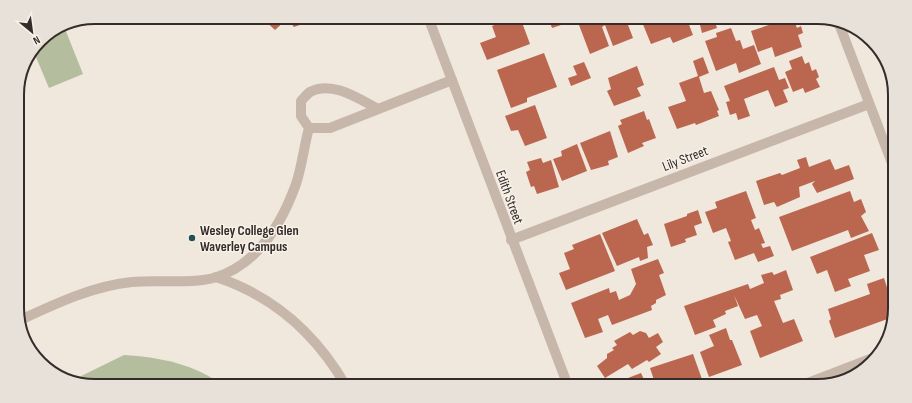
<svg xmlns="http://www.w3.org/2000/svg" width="912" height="403" font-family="'Sofia Sans Condensed',sans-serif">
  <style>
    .green { fill: #b4be9e }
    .building { fill: #bb6750 }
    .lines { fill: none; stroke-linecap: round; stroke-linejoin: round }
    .minor { stroke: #c7b7aa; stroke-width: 10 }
    .poi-dot { fill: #225153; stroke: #f8f1e9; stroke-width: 1.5 }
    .labels { text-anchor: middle; stroke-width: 3; stroke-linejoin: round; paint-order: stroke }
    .street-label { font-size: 14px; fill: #352c29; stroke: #f8f1e9 }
    .poi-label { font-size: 14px; font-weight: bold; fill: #352c29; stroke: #f8f1e9; text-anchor: start }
    .rim { fill: none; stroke: #352c29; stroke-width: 2 }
  </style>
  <rect width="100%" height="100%" fill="#f0e7dd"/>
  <!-- green -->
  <g class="green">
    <polygon points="63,24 83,74 49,88 33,50 43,37"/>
    <path d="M124,355C159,357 195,364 224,386H95L71,381Z"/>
  </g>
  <!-- building -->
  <g class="building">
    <polygon points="261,17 322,17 294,27 287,19 275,30"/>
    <polygon points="502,17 520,17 530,44 487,60 480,43 496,37 492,26 502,22 501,18"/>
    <polygon points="548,17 565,17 567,23 552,28"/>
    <polygon points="576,17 625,17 633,38 613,46 605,25 602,27 609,46 590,54"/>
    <polygon points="656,17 686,17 693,35 673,43 670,37 651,44 642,22"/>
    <polygon points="698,17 719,17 714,19 717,28 702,33"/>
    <polygon points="793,17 797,28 801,26 803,33 798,35 802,47 775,57 772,47 758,52 751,31"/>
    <polygon points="731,28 736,41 740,40 743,49 754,45 761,64 739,73 736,63 716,71 705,41 717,37 716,33"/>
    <polygon points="544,53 557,87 527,98 527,102 511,108 497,70"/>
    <polygon points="802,56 805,64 809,62 812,71 816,69 819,77 816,79 820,87 805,93 803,88 793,92 785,72 792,69 789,61"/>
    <polygon points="703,57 709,73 699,77 704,93 711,91 719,110 717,111 719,116 696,125 695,123 677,129 668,107 686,101 679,83 698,76 693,61"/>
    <polygon points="584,62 591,78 571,86 568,78 577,75 573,66"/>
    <polygon points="637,66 644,85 637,88 641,96 614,106 607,91 611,89 608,78"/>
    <polygon points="774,67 779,80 785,78 789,88 783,90 788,102 775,107 768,90 757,94 755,88 757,94 744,99 750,116 738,120 736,113 730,115 726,102 730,101 724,86"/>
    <polygon points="535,105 547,138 525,146 518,130 511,131 505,116"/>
    <polygon points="644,111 647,120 649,119 656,138 642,143 644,146 628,153 618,126 622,124 620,120"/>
    <polygon points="610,131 618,157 608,161 609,165 591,170 580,143"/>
    <polygon points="577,144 587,171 562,181 553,159 562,156 561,151"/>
    <polygon points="806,157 809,167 830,159 835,170 849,165 854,179 817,193 812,184 815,181 799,187 800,197 777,207 774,202 764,205 756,181 780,173 782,175 800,168 797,160"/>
    <polygon points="541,158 543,163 551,160 559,187 537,194 534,186 531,187 526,172 530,170 527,162"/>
    <polygon points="746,191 756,218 751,220 755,230 759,228 765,243 761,244 763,248 770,246 774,256 758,262 754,253 735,260 728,242 731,241 726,228 713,233 705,212 717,208 715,202"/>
    <polygon points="850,191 854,202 861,199 866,212 861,216 869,231 851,238 848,230 792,251 779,217"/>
    <polygon points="698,210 702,223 694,226 697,235 685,239 686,242 671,247 664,224 687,216 687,214"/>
    <polygon points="637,219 644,235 648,233 653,245 647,247 648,258 640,261 639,257 617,266 602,233"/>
    <polygon points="872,233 879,250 864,255 870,271 848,279 851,286 835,292 827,270 817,274 810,257"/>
    <polygon points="600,234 615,271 566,290 559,273 570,269 564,253 574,249 572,245"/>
    <polygon points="658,259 664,273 659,275 666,295 656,300 656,303 651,306 652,310 612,325 608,315 598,319 603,332 585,338 571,303 609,288 610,293 616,291 619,300 630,295 636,284 631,269"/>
    <polygon points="786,270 793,290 780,295 781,299 774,301 783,323 794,319 803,341 760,358 750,331 762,326 757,315 745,319 734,295 738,306 725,311 726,314 713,320 716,327 695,335 684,306 748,284 750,289 764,283 761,275 772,272 774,275"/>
    <polygon points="884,278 889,294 895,292 893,317 835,338 829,321 831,319 828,309 870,294 867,284"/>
    <polygon points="726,328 730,340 732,340 742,365 709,377 700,352 714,346 709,335"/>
    <polygon points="640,331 646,333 649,338 658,333 663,342 656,347 661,354 649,362 647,360 632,369 628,364 605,378 597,366 607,358 607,354 614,350 612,348 617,345 614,341 630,332 633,335"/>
    <polygon points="693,354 703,382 695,386 672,386 669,378 655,383 650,368"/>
    <polygon points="641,373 647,386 607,386"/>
  </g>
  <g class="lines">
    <!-- minor -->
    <g class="minor">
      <polyline points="428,17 568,386"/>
      <polyline points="838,21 895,171"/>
      <polyline points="309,128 330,128 452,80"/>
      <polyline points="511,240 869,104"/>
      <path d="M216,277C274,296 316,334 346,386"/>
      <path d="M18,321C55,304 92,286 132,282C159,279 191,285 217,277C259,263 282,223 296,184C302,166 304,146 309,128L301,116V101C304,98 307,94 310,92C332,80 359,99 378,109"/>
      <polyline points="800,386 873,358"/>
    </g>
  </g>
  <!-- markers -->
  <circle class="poi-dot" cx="192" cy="238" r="4"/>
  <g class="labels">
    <!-- street labels -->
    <g class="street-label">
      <text transform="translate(685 158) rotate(-21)" y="5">Lily Street</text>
      <text transform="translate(510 197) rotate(70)" y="5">Edith Street</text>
    </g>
    <!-- poi labels -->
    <g class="poi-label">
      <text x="200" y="235">Wesley College Glen<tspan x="200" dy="16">Waverley Campus</tspan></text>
    </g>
  </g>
  <!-- crop -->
  <path d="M0 0H912V403H0ZM95 24H817A71 71 0 0 1 888 95V308A71 71 0 0 1 817 379H95A71 71 0 0 1 24 308V95A71 71 0 0 1 95 24Z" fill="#e8e1da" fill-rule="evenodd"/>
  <path class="rim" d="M95 24H817A71 71 0 0 1 888 95V308A71 71 0 0 1 817 379H95A71 71 0 0 1 24 308V95A71 71 0 0 1 95 24Z"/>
  <!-- north arrow -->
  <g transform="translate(32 32) rotate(151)" stroke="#f8f1e9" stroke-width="3" paint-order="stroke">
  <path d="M0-3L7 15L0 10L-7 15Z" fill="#352c29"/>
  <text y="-6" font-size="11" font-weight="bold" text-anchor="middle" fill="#352c29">N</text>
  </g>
</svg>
